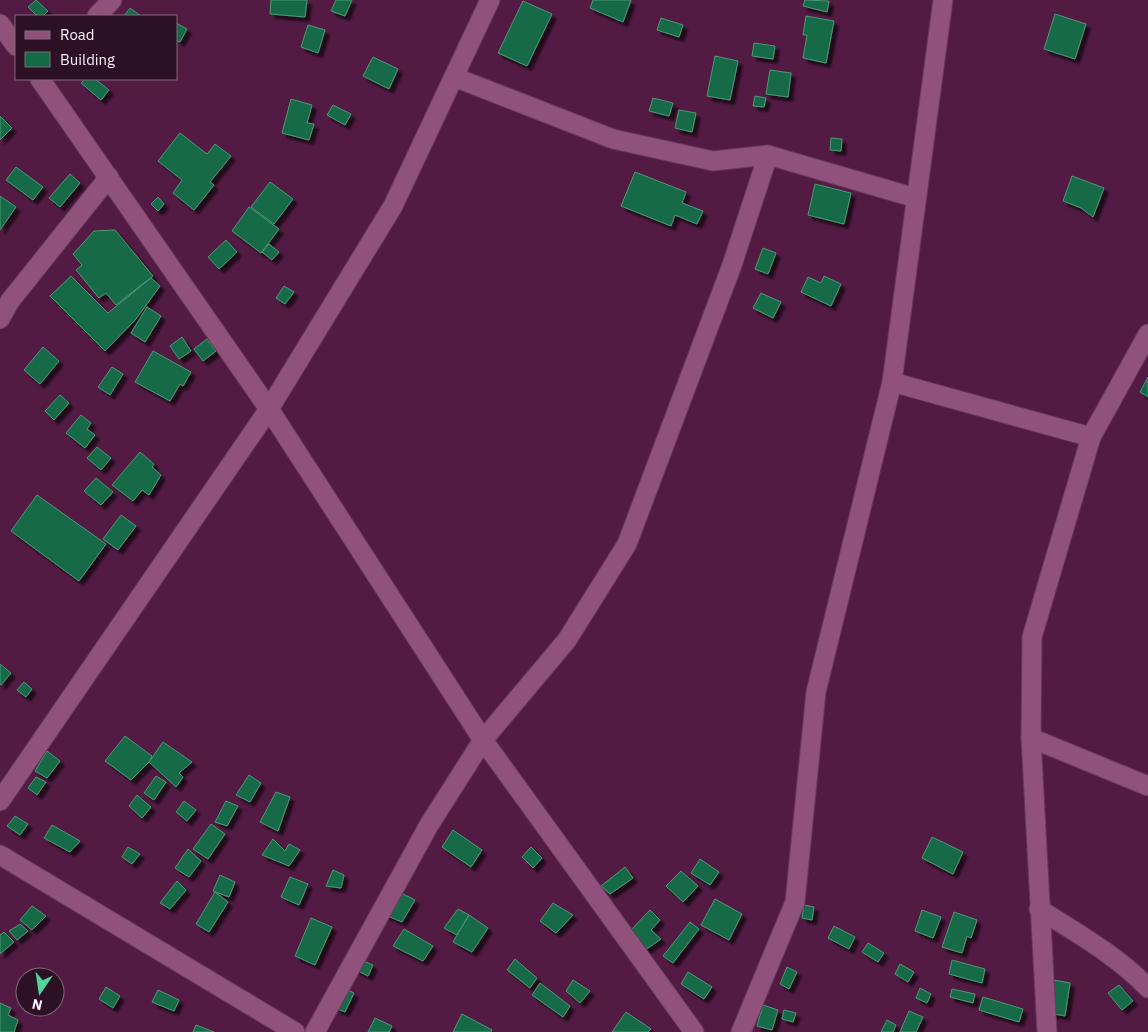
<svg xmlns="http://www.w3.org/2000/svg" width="1148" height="1032" font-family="'IBM Plex Sans',sans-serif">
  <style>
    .building { fill: #126b46; stroke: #4b9a73; filter: url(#shadow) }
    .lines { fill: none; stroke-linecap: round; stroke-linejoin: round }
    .street-casing { stroke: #66395b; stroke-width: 21 }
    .street { stroke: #90527c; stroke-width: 19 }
  </style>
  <defs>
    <filter id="shadow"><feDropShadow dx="4.5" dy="4.5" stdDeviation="1" flood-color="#0009"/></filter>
  </defs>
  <rect width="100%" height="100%" fill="#531b44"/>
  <!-- building -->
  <g class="building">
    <polygon points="36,0 48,11 43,16 37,16 28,7"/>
    <polygon points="271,0 307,0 305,17 270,14"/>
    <polygon points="336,0 352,0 345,16 331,11"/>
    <polygon points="593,0 631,0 623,22 590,8"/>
    <polygon points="805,0 829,1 827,12 803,6"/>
    <polygon points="523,1 552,14 527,66 498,53"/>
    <polygon points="130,8 141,16 124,16"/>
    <polygon points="1055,14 1086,24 1075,59 1044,49"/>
    <polygon points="806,16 834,21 826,63 803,58 807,35 803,35"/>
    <polygon points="661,18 683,25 679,37 657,30"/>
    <polygon points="176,23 187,29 180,42 176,40"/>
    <polygon points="308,25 325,30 318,53 301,47"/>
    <polygon points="754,43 775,46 773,59 752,56"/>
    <polygon points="715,56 738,61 730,100 707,96"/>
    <polygon points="373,57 398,69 389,89 363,76"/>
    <polygon points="770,70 791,73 788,97 766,94"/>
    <polygon points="85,79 95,79 109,90 101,100 81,83"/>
    <polygon points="755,96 766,98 764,107 753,106"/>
    <polygon points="653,98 673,103 669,116 649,111"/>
    <polygon points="291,99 312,105 307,123 314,124 309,140 282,133"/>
    <polygon points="333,105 351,114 345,125 327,115"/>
    <polygon points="679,110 696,113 692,132 675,128"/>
    <polygon points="0,116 12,128 0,140"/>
    <polygon points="180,133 207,154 215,144 231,156 210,182 214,185 194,210 173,193 182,180 158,161"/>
    <polygon points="831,138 842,139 841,151 830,150"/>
    <polygon points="16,167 43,187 33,200 6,180"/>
    <polygon points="635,172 686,192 682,203 703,211 697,224 675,215 671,226 621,206"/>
    <polygon points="70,174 80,183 60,207 49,198"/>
    <polygon points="1072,176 1104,188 1093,217 1081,208 1063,201"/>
    <polygon points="270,182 293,199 274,224 251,207"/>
    <polygon points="815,184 851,193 844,224 808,215"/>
    <polygon points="0,196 16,207 0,230"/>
    <polygon points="158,197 164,204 158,211 151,204"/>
    <polygon points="249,207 279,229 261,253 232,231"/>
    <polygon points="115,230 153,276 116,305 106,293 99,298 76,270 82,265 73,254 94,231"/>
    <polygon points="226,240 237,252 219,269 208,257"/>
    <polygon points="269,244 279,252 272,260 262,252"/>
    <polygon points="763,248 776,253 768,274 755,269"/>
    <polygon points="71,276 108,313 151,278 160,286 136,319 105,351 50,296"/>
    <polygon points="824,276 841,284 831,306 801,292 808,277 821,283"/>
    <polygon points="284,286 294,292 285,304 276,298"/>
    <polygon points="761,293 781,302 773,318 753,308"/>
    <polygon points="147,307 161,316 145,342 131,333"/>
    <polygon points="182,337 191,351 179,359 170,346"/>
    <polygon points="207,339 216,351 203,361 194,349"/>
    <polygon points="43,347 59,361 40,384 24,370"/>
    <polygon points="153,351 191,372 183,386 180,384 170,401 135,382"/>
    <polygon points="112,367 123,374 110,395 98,387"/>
    <polygon points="1148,377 1148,397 1140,392"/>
    <polygon points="60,395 69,403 54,420 45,411"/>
    <polygon points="81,415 91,423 87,429 95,435 85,448 66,433"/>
    <polygon points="97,447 111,458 101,470 87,458"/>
    <polygon points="140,452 154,464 152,467 161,475 149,495 142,490 133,501 112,485"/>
    <polygon points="96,478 113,492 101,505 84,491"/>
    <polygon points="37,495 106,544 79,581 11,531"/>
    <polygon points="121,515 136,526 118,550 103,539"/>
    <polygon points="0,664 11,673 1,685 0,684"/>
    <polygon points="24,682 32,689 26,697 17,690"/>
    <polygon points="125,736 152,756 149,762 131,780 105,761"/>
    <polygon points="163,742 192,762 179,773 183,777 176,787 149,762"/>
    <polygon points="47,751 60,761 47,778 35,771"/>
    <polygon points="249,775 261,783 250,802 236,795"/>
    <polygon points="156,776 166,782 154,800 144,793"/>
    <polygon points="36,777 46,782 37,795 28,788"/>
    <polygon points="276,792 290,797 278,831 260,822"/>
    <polygon points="137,795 151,807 142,818 129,806"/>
    <polygon points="184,801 196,810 187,821 176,812"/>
    <polygon points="226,801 238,806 227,826 215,822"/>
    <polygon points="15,816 28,824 20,835 7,826"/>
    <polygon points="211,824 225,834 208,859 193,849"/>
    <polygon points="52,825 80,841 70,852 44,838"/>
    <polygon points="453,830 482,850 471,867 442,847"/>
    <polygon points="932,837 963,852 953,874 922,858"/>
    <polygon points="273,839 285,851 289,844 300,850 289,866 262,855"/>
    <polygon points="128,847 140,854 132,864 122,857"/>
    <polygon points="531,847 542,858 533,868 522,857"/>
    <polygon points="188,849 201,861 189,877 175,868"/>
    <polygon points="700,859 719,872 710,885 691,873"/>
    <polygon points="625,867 633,878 610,894 601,886"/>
    <polygon points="333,870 344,875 341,888 326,886"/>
    <polygon points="681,871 698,886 683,902 666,886"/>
    <polygon points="220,875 235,882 229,897 213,891"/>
    <polygon points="290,877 308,884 299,905 281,897"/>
    <polygon points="177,881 186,890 170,909 160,903"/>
    <polygon points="397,891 415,900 402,922 383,914"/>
    <polygon points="215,892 228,902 209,932 196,924"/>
    <polygon points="715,899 742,914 729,940 701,925"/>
    <polygon points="553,903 573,915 556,933 540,921"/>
    <polygon points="804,905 814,907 812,920 802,918"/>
    <polygon points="32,906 46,916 32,930 20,920"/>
    <polygon points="458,909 469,915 457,935 444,928"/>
    <polygon points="650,910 660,920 651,930 661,939 645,950 630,931"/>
    <polygon points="922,910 941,917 933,938 915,931"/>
    <polygon points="954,912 977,920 971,938 967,936 962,953 942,947"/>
    <polygon points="469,915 488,928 472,952 453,942"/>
    <polygon points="311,918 332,927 315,965 295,956"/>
    <polygon points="690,922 699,929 673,963 663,956"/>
    <polygon points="20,924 28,931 17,940 9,931"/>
    <polygon points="834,926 855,937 849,949 828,938"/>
    <polygon points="404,929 433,946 423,961 393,946"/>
    <polygon points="4,932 14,942 0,954 0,935"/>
    <polygon points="868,943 884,953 878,962 862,952"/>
    <polygon points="515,959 537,978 530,988 507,970"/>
    <polygon points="361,960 373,965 368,976 354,969"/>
    <polygon points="952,960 985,969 982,983 949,974"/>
    <polygon points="900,964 914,972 908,982 895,974"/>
    <polygon points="787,967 797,972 789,989 780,984"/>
    <polygon points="688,972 712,987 704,999 681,984"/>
    <polygon points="573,980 590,991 580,1003 566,991"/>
    <polygon points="1054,980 1070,983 1065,1016 1049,1013"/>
    <polygon points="540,983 570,1006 563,1017 532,995"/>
    <polygon points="1119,985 1133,1001 1122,1010 1108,993"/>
    <polygon points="106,987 120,996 113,1008 99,999"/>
    <polygon points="344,988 354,993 345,1012 335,1008"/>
    <polygon points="920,988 931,994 927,1003 916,998"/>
    <polygon points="952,989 975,994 973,1003 950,997"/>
    <polygon points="158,990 179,1000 174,1011 152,1002"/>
    <polygon points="983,997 1023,1009 1019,1022 979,1010"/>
    <polygon points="0,1003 11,1008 8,1015 18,1020 14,1032 0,1032"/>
    <polygon points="763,1005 778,1010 772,1030 757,1026"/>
    <polygon points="784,1010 796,1013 793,1022 782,1019"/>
    <polygon points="909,1011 923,1017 916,1032 900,1032"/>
    <polygon points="626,1012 651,1029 648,1032 612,1032"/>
    <polygon points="462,1014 492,1030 491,1032 453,1032"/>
    <polygon points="375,1018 392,1026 389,1032 368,1032"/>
    <polygon points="887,1020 896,1025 893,1032 881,1032"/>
    <polygon points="196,1025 214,1032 193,1032"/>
  </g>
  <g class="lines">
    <defs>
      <g id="street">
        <polyline points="97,16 112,0"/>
        <polyline points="0,24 16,46"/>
        <polyline points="454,77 613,139 713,161 768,155 916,198"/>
        <polyline points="40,79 269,409 483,740 694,1032"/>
        <polyline points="0,319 10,301 109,177"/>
        <polyline points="892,382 1091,437"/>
        <polyline points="1031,738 1148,786"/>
        <polyline points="0,801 269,409 393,206 490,0"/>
        <polyline points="0,855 295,1032"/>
        <path d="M1039,909C1075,932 1118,956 1148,988"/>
        <polyline points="315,1032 429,825 483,740 567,640 627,544 732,265 768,155"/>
        <polyline points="741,1032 795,902 816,692 892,382 943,0"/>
        <polyline points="1047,1032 1031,738 1032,637 1091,437 1148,334"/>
      </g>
    </defs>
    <!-- street casing -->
    <use href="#street" class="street-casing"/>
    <!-- street -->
    <use href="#street" class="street"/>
  </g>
  <!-- legend -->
  <rect x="15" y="15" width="162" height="65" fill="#2b1123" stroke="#7f6a78"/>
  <rect x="25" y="31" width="25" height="8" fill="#90527c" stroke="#7f6a78"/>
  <text x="60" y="40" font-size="15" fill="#feeff8">Road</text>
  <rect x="25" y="52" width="25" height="15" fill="#126b46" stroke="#7f6a78"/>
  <text x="60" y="65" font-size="15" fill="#feeff8">Building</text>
  <!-- north arrow -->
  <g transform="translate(40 992) rotate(193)"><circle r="24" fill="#2b1123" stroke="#7f6a78"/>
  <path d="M0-4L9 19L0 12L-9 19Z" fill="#52d397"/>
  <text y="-8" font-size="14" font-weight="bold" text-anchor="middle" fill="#feeff8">N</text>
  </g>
</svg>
